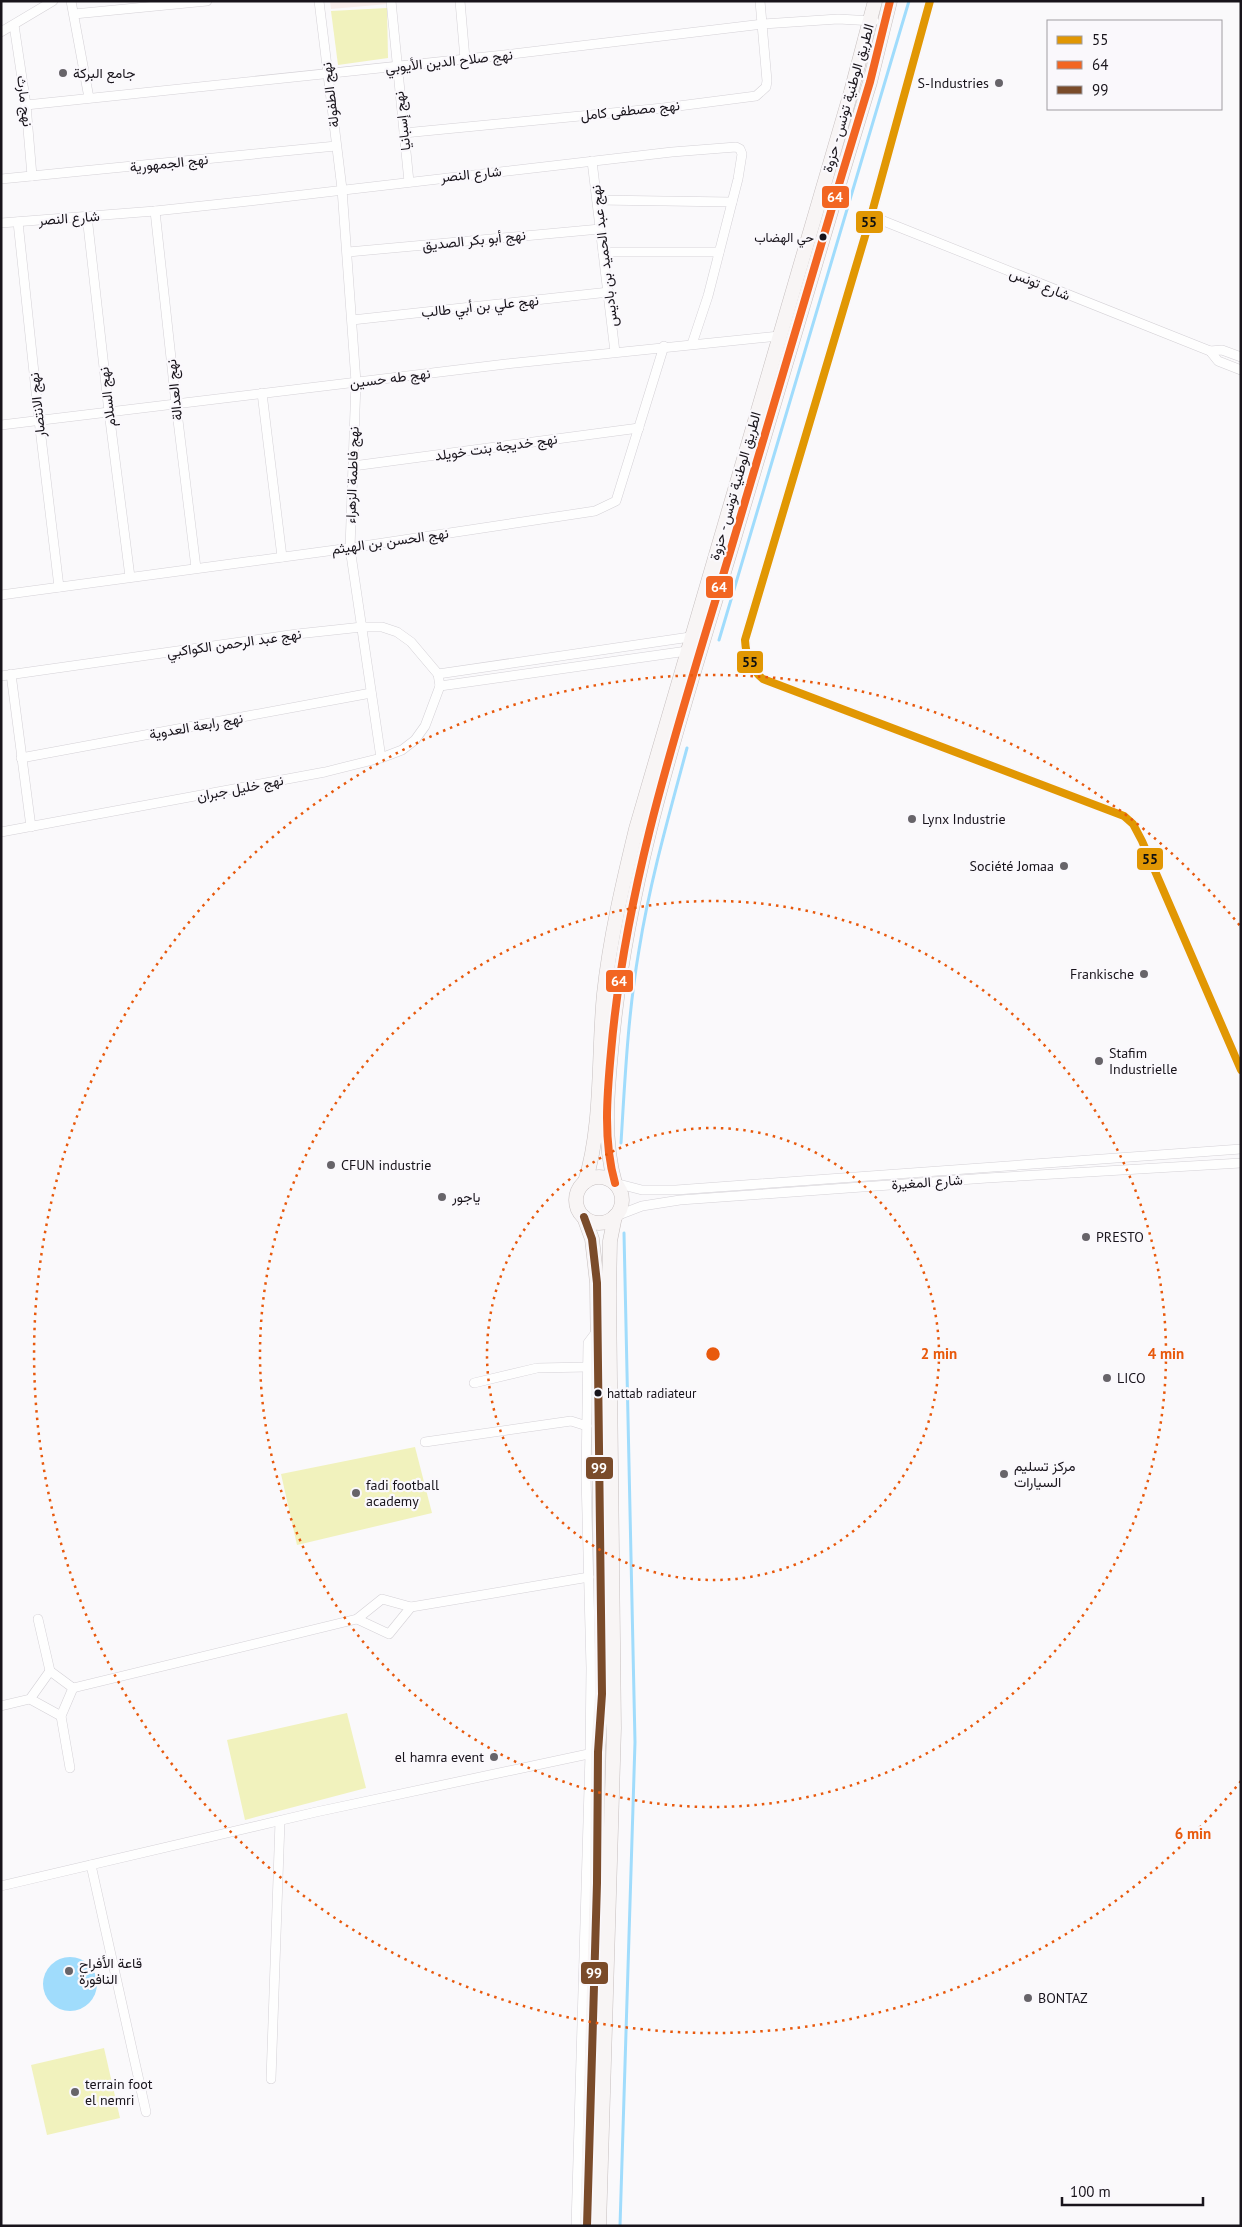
<svg xmlns="http://www.w3.org/2000/svg" width="1242" height="2227" font-family="'PT Sans',Vazirmatn,sans-serif">
  <style>
    .education { fill: #f8edeb }
    .green { fill: #f1f2bd }
    .water { fill: #a0dcfc }
    .lines { fill: none; stroke-linecap: round; stroke-linejoin: round }
    .stream { stroke: #a0dcfc; stroke-width: 3 }
    .minor-casing { stroke: #d4d1d6; stroke-width: 10 }
    .primary-casing { stroke: #c6bfbf; stroke-width: 15 }
    .minor { stroke: #fefefe; stroke-width: 9 }
    .primary { stroke: #f8f5f5; stroke-width: 14 }
    .bus-1-casing { stroke: #faf8fc; stroke-width: 11 }
    .bus-2-casing { stroke: #faf8fc; stroke-width: 11 }
    .bus-3-casing { stroke: #faf8fc; stroke-width: 11 }
    .bus-1 { stroke: #e19703; stroke-width: 8 }
    .bus-2 { stroke: #f26522; stroke-width: 8 }
    .bus-3 { stroke: #7a4b2a; stroke-width: 8 }
    .ring { fill: none; stroke: #e8590c; stroke-width: 2.5; stroke-dasharray: 2.5 5 }
    .poi-dot { fill: #676469; stroke: #faf8fc; stroke-width: 2 }
    .bus-dot { fill: #18141b; stroke: #faf8fc; stroke-width: 2 }
    .labels { text-anchor: middle; stroke-width: 4.5; stroke-linejoin: round; paint-order: stroke }
    .bus-label { font-size: 13px; fill: #18141b; stroke: #faf8fc; text-anchor: end }
    .street-label { font-size: 14px; fill: #18141b; stroke: #faf8fc }
    .poi-label { font-size: 14px; fill: #18141b; stroke: #faf8fc; text-anchor: start }
    .centre { fill: #e8590c; stroke: #faf8fc; stroke-width: 2.5 }
    .ring-label { font-size: 15px; text-anchor: middle; font-weight: bold; fill: #e8590c; stroke: #faf8fc; stroke-width: 4.5; stroke-linejoin: round; paint-order: stroke }
    .line-badge { stroke: #faf8fc; stroke-width: 2 }
    .badge-label { font-size: 14px; text-anchor: middle; font-weight: bold; fill: #fff }
    .pale-badge-label { font-size: 14px; text-anchor: middle; font-weight: bold; fill: #111 }
  </style>
  <rect width="100%" height="100%" fill="#faf9fb"/>
  <!-- education -->
  <polygon class="education" points="330,1 387,1 388,4 331,9"/>
  <!-- green -->
  <g class="green">
    <polygon points="387,8 388,58 338,65 331,11"/>
    <polygon points="415,1447 432,1513 297,1545 281,1474"/>
    <polygon points="347,1713 366,1788 245,1820 227,1740"/>
    <polygon points="104,2048 120,2118 47,2135 31,2065"/>
  </g>
  <!-- water -->
  <circle class="water" cx="70" cy="1984" r="27"/>
  <g class="lines">
    <!-- stream -->
    <g class="stream">
      <polyline points="719,640 909,1"/>
      <path d="M621,1143C625,1078 628,1014 639,950C650,881 669,815 687,748"/>
      <polyline points="620,2226 635,1742 624,1233"/>
    </g>
    <defs>
      <g id="minor">
        <polyline points="71,1 89,98"/>
        <polyline points="319,1 342,189 356,382 350,548 381,758"/>
        <polyline points="391,1 409,182"/>
        <polyline points="460,1 465,59"/>
        <path d="M930,1L871,216L745,640C746,656 750,668 763,679L1124,816L1133,824L1142,841L1241,1070"/>
        <polyline points="74,14 207,1"/>
        <polyline points="14,25 26,105 32,176"/>
        <polyline points="1,32 53,1"/>
        <polyline points="26,105 504,55 763,24 838,19 874,21"/>
        <polyline points="404,133 663,108 756,96 766,87 767,81 760,1"/>
        <polyline points="592,161 615,352"/>
        <polyline points="1,179 336,146"/>
        <polyline points="597,200 732,202"/>
        <polyline points="155,211 176,404 196,568"/>
        <polyline points="87,216 109,412 130,577"/>
        <polyline points="871,216 1210,351 1222,350 1241,357"/>
        <polyline points="18,222 39,420 59,587"/>
        <polyline points="1,223 155,211 249,201 672,152 736,147 740,149 742,154 738,179 708,296 692,344"/>
        <polyline points="348,252 600,229"/>
        <polyline points="603,252 719,252"/>
        <polyline points="352,320 609,292"/>
        <polyline points="1210,351 1218,361 1241,370"/>
        <polyline points="262,393 282,557"/>
        <polyline points="1,425 506,364 779,336"/>
        <polyline points="353,466 639,428"/>
        <polyline points="1,595 350,548 595,511 616,501 664,346"/>
        <polyline points="11,674 31,827"/>
        <polyline points="438,674 690,637"/>
        <polyline points="1,676 297,634 362,627 382,627 397,632 411,642 438,674 440,686"/>
        <polyline points="440,686 687,651"/>
        <polyline points="21,758 371,693"/>
        <polyline points="1,832 325,772 381,758 402,750 415,740 425,726 440,686"/>
        <polyline points="615,1183 642,1190 676,1190 1241,1149"/>
        <polyline points="616,1216 642,1206 680,1200 987,1178 1241,1163"/>
        <polyline points="474,1383 537,1368 588,1367"/>
        <polyline points="425,1442 571,1421 587,1426"/>
        <polyline points="38,1619 50,1671 73,1688"/>
        <polyline points="357,1619 389,1634 411,1607"/>
        <polyline points="73,1688 357,1619 382,1599 411,1607 589,1577"/>
        <polyline points="30,1699 61,1716"/>
        <polyline points="1,1706 30,1699 50,1671"/>
        <polyline points="70,1768 61,1716 73,1688"/>
        <polyline points="91,1865 146,2112"/>
        <polyline points="1,1886 316,1812 593,1753"/>
        <polyline points="271,2079 280,1821"/>
        <polyline points="576,2226 590,1754 591,1668 586,1476 588,1343 597,1331"/>
      </g>
      <g id="primary">
        <circle cx="599" cy="1200" r="23"/>
        <path d="M585,1182C603,1126 598,1054 604,994C610,938 623,883 636,829L851,92L875,1"/>
        <path d="M615,1183C603,1141 607,1095 611,1052C626,877 683,710 733,542C779,389 823,235 870,82L890,1"/>
        <polyline points="584,1217 592,1239 597,1283 602,1694 598,1752 597,1883 587,2226"/>
        <polyline points="599,2226 614,1728 609,1294 610,1241 615,1216"/>
      </g>
    </defs>
    <!-- minor casing -->
    <use href="#minor" class="minor-casing"/>
    <!-- primary casing -->
    <use href="#primary" class="primary-casing"/>
    <!-- minor -->
    <use href="#minor" class="minor"/>
    <!-- primary -->
    <use href="#primary" class="primary"/>
    <defs>
      <path id="bus-1" d="M930,1L871,216L745,640C746,656 750,668 763,679L1124,816L1133,824L1142,841L1241,1070"/>
      <path id="bus-2" d="M615,1183C603,1141 607,1095 611,1052C626,877 683,710 733,542C779,389 823,235 870,82L890,1"/>
      <polyline id="bus-3" points="584,1217 592,1239 597,1283 602,1694 598,1752 597,1883 587,2226"/>
    </defs>
    <!-- bus-1 casing -->
    <use href="#bus-1" class="bus-1-casing"/>
    <!-- bus-2 casing -->
    <use href="#bus-2" class="bus-2-casing"/>
    <!-- bus-3 casing -->
    <use href="#bus-3" class="bus-3-casing"/>
    <!-- bus-1 -->
    <use href="#bus-1" class="bus-1"/>
    <!-- bus-2 -->
    <use href="#bus-2" class="bus-2"/>
    <!-- bus-3 -->
    <use href="#bus-3" class="bus-3"/>
  </g>
  <!-- distance rings -->
  <g class="ring">
    <circle cx="713" cy="1354" r="226"/>
    <circle cx="713" cy="1354" r="453"/>
    <path d="M1241 1781A679 679 0 1 1 1241 927"/>
  </g>
  <!-- markers -->
  <g class="poi-dot">
    <circle cx="63" cy="73" r="5"/>
    <circle cx="999" cy="83" r="5"/>
    <circle cx="912" cy="819" r="5"/>
    <circle cx="1064" cy="866" r="5"/>
    <circle cx="1144" cy="974" r="5"/>
    <circle cx="1099" cy="1061" r="5"/>
    <circle cx="331" cy="1165" r="5"/>
    <circle cx="442" cy="1197" r="5"/>
    <circle cx="1086" cy="1237" r="5"/>
    <circle cx="1107" cy="1378" r="5"/>
    <circle cx="1004" cy="1474" r="5"/>
    <circle cx="356" cy="1493" r="5"/>
    <circle cx="494" cy="1757" r="5"/>
    <circle cx="69" cy="1971" r="5"/>
    <circle cx="1028" cy="1998" r="5"/>
    <circle cx="75" cy="2092" r="5"/>
  </g>
  <g class="bus-dot">
    <circle cx="823" cy="237" r="4.5"/>
    <circle cx="598" cy="1393" r="4.5"/>
  </g>
  <g class="labels">
    <!-- bus labels -->
    <g class="bus-label">
      <text x="814" y="242">حي الهضاب</text>
      <text x="607" y="1398" text-anchor="start">hattab radiateur</text>
    </g>
    <!-- street labels -->
    <g class="street-label">
      <text transform="translate(449 61) rotate(-6)" y="5">نهج صلاح الدين الأيوبي</text>
      <text transform="translate(330 95) rotate(-97)" y="5">نهج الطفولة</text>
      <text transform="translate(848 98) rotate(-74)" y="5">الطريق الوطنية تونس - حزوة</text>
      <text transform="translate(25 101) rotate(83)" y="5">نهج مارث</text>
      <text transform="translate(630 110) rotate(-6)" y="5">نهج مصطفى كامل</text>
      <text transform="translate(402 121) rotate(-97)" y="5">نهج إسبانيا</text>
      <text transform="translate(169 163) rotate(-6)" y="5">نهج الجمهورية</text>
      <text transform="translate(471 174) rotate(-6)" y="5">شارع النصر</text>
      <text transform="translate(69 218) rotate(-4)" y="5">شارع النصر</text>
      <text transform="translate(474 240) rotate(-6)" y="5">نهج أبو بكر الصديق</text>
      <text transform="translate(604 256) rotate(-97)" y="5">نهج عبد الحميد بن باديس</text>
      <text transform="translate(1040 284) rotate(22)" y="5">شارع تونس</text>
      <text transform="translate(480 306) rotate(-6)" y="5">نهج علي بن أبي طالب</text>
      <text transform="translate(390 378) rotate(-7)" y="5">نهج طه حسين</text>
      <text transform="translate(174 390) rotate(-96)" y="5">نهج العدالة</text>
      <text transform="translate(107 397) rotate(-97)" y="5">نهج السلام</text>
      <text transform="translate(37 405) rotate(-96)" y="5">نهج الانتصار</text>
      <text transform="translate(496 447) rotate(-8)" y="5">نهج خديجة بنت خويلد</text>
      <text transform="translate(352 475) rotate(-88)" y="5">نهج فاطمة الزهراء</text>
      <text transform="translate(735 486) rotate(-74)" y="5">الطريق الوطنية تونس - حزوة</text>
      <text transform="translate(390 541) rotate(-8)" y="5">نهج الحسن بن الهيثم</text>
      <text transform="translate(234 643) rotate(-8)" y="5">نهج عبد الرحمن الكواكبي</text>
      <text transform="translate(196 726) rotate(-10)" y="5">نهج رابعة العدوية</text>
      <text transform="translate(240 788) rotate(-11)" y="5">نهج خليل جبران</text>
      <text transform="translate(927 1182) rotate(-4)" y="5">شارع المغيرة</text>
    </g>
    <!-- poi labels -->
    <g class="poi-label">
      <text x="73" y="78">جامع البركة</text>
      <text x="989" y="88" text-anchor="end">S-Industries</text>
      <text x="922" y="824">Lynx Industrie</text>
      <text x="1054" y="871" text-anchor="end">Société Jomaa</text>
      <text x="1134" y="979" text-anchor="end">Frankische</text>
      <text x="1109" y="1058">Stafim<tspan x="1109" dy="16">Industrielle</tspan></text>
      <text x="341" y="1170">CFUN industrie</text>
      <text x="452" y="1202">ياجور</text>
      <text x="1096" y="1242">PRESTO</text>
      <text x="1117" y="1383">LICO</text>
      <text x="1014" y="1471">مركز تسليم<tspan x="1014" dy="16">السيارات</tspan></text>
      <text x="366" y="1490">fadi football<tspan x="366" dy="16">academy</tspan></text>
      <text x="484" y="1762" text-anchor="end">el hamra event</text>
      <text x="79" y="1968">قاعة الأفراح<tspan x="79" dy="16">النافورة</tspan></text>
      <text x="1038" y="2003">BONTAZ</text>
      <text x="85" y="2089">terrain foot<tspan x="85" dy="16">el nemri</tspan></text>
    </g>
  </g>
  <circle cx="713" cy="1354" r="8" class="centre"/>
  <g class="ring-label">
    <text x="939" y="1359">2 min</text>
    <text x="1166" y="1359">4 min</text>
    <text x="1193" y="1839">6 min</text>
  </g>
  <g class="line-badge">
    <rect x="821" y="185" width="29" height="24" rx="5" fill="#f26522"/>
    <rect x="855" y="210" width="29" height="24" rx="5" fill="#e19703"/>
    <rect x="705" y="575" width="29" height="24" rx="5" fill="#f26522"/>
    <rect x="736" y="650" width="28" height="24" rx="5" fill="#e19703"/>
    <rect x="1136" y="847" width="28" height="24" rx="5" fill="#e19703"/>
    <rect x="605" y="969" width="29" height="24" rx="5" fill="#f26522"/>
    <rect x="585" y="1456" width="29" height="24" rx="5" fill="#7a4b2a"/>
    <rect x="580" y="1961" width="29" height="24" rx="5" fill="#7a4b2a"/>
  </g>
  <g class="badge-label">
    <text x="835" y="202">64</text>
    <text x="719" y="592">64</text>
    <text x="619" y="986">64</text>
    <text x="599" y="1473">99</text>
    <text x="594" y="1978">99</text>
  </g>
  <g class="pale-badge-label">
    <text x="869" y="227">55</text>
    <text x="750" y="667">55</text>
    <text x="1150" y="864">55</text>
  </g>
  <!-- border -->
  <rect width="1242" height="2227" fill="none" stroke="#18141b" stroke-width="5"/>
  <!-- legend -->
  <rect x="1047" y="20" width="175" height="90" fill="#faf8fc" stroke="#a09da2"/>
  <rect x="1057" y="36" width="25" height="8" fill="#e19703" stroke="#a09da2"/>
  <text x="1092" y="45" font-size="15" fill="#18141b">55</text>
  <rect x="1057" y="61" width="25" height="8" fill="#f26522" stroke="#a09da2"/>
  <text x="1092" y="70" font-size="15" fill="#18141b">64</text>
  <rect x="1057" y="86" width="25" height="8" fill="#7a4b2a" stroke="#a09da2"/>
  <text x="1092" y="95" font-size="15" fill="#18141b">99</text>
  <!-- scale -->
  <path d="M1062 2197v8h141v-8" fill="none" stroke="#18141b" stroke-width="2.5"/>
  <text x="1070" y="2197" font-size="15" fill="#18141b" stroke="#faf8fc" stroke-width="4" paint-order="stroke">100 m</text>
</svg>
